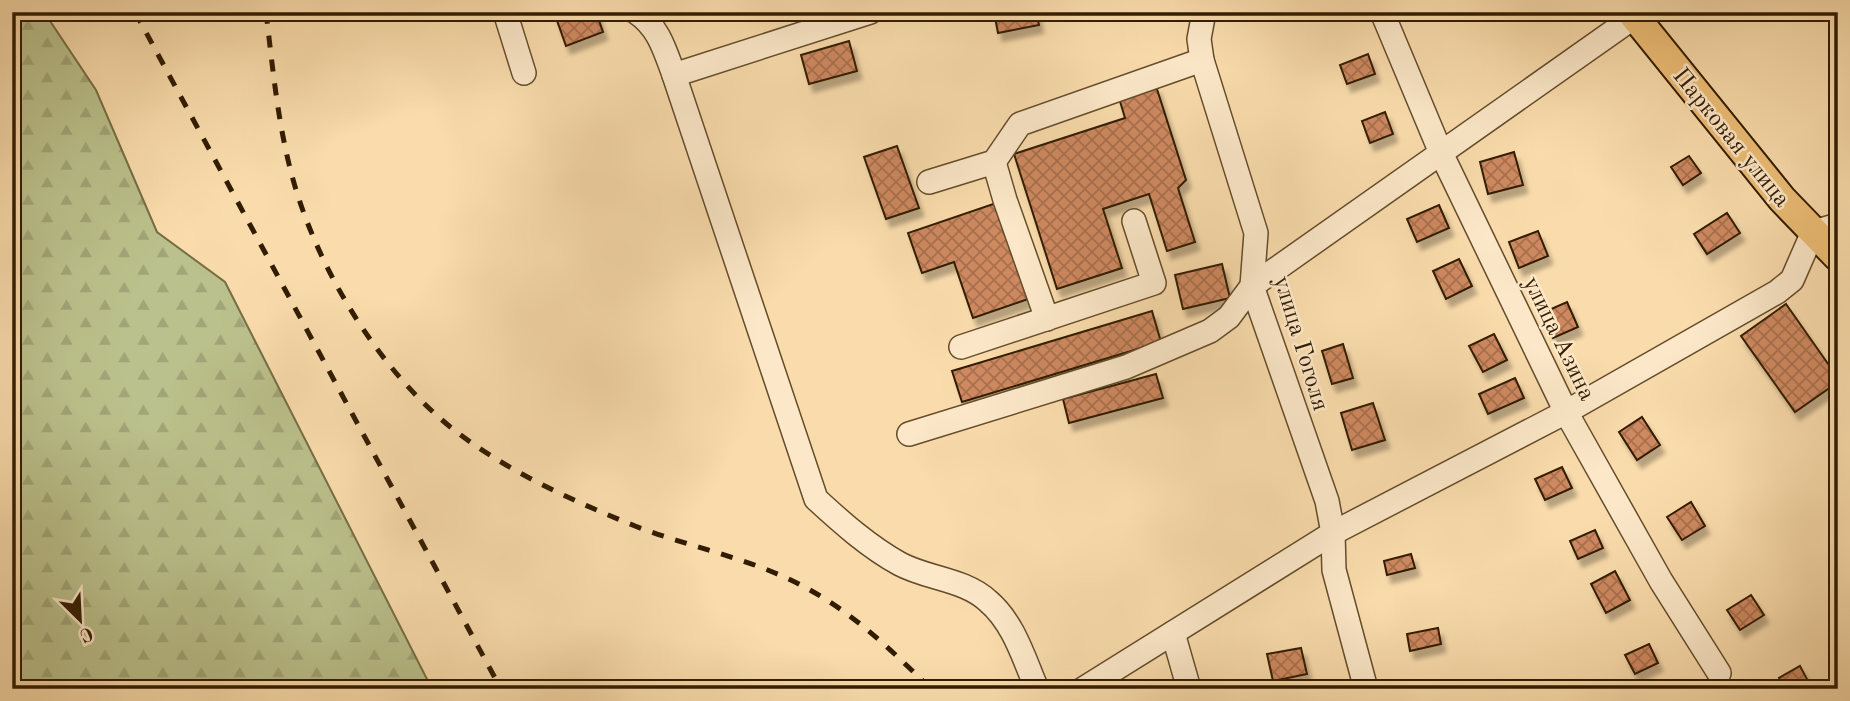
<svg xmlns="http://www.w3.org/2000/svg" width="1850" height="701" font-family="'Old Standard TT',serif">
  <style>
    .forest { fill: url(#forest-firs); stroke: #766e46; stroke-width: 2 }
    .building { fill: url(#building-cross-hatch); stroke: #321c00; stroke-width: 2; filter: url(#shadow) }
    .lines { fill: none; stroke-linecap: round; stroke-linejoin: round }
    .minor-casing { stroke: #644c2b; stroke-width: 26 }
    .major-casing { stroke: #321c00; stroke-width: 32 }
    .minor { stroke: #fce8c9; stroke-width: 23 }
    .major { stroke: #edbe76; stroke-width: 28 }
    .rail { stroke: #321c00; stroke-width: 5; stroke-dasharray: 12 12; stroke-linecap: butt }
    .labels { text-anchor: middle; stroke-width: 5; stroke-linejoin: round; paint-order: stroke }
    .street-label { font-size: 24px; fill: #321c00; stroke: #fce8c9 }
  </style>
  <defs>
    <pattern id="forest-firs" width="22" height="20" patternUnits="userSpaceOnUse" patternTransform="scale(1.75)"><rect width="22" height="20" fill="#bbc18c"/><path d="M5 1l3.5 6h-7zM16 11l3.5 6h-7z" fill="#a1a577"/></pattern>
    <pattern id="building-cross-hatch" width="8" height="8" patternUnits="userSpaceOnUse" patternTransform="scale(1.75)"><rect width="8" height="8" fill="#ce8960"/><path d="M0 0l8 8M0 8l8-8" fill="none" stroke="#a86f4d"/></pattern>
    <filter id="shadow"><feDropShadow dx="4.5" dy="8" stdDeviation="2" flood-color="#0004"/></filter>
  </defs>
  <rect width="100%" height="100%" fill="#fadcac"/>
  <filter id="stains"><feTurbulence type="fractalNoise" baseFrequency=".00286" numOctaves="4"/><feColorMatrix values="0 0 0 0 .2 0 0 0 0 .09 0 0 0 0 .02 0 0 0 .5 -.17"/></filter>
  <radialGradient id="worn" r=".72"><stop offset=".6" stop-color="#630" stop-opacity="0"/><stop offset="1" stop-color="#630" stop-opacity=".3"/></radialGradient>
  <!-- forest -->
  <polygon class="forest" points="12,12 44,12 96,90 157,232 225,282 432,689 12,689"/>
  <!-- building -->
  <g class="building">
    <polygon points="554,12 596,12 603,32 566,46"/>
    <polygon points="994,12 1036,12 1039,25 998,33"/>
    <polygon points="849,41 857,71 809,84 801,55"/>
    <polygon points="1368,54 1375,74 1347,84 1340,65"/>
    <polygon points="1156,86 1186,180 1178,188 1195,242 1167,251 1149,194 1103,209 1122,268 1057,289 1014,154 1125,118 1119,98"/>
    <polygon points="1385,112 1393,134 1370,143 1362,121"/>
    <polygon points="897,146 919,208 886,219 864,157"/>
    <polygon points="1514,152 1523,185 1488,194 1480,162"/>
    <polygon points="1689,156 1701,173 1683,185 1671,167"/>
    <polygon points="1005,200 1037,296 973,318 954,262 922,273 908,233"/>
    <polygon points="1439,205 1449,228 1417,242 1407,219"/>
    <polygon points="1727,213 1740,233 1707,254 1694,234"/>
    <polygon points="1538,231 1548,256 1519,268 1509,242"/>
    <polygon points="1459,259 1472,286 1446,299 1433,271"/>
    <polygon points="1222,264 1230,298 1183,309 1175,275"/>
    <polygon points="1567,302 1578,327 1553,338 1542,313"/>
    <polygon points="1786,304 1838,378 1838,382 1795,412 1741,336"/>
    <polygon points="1152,311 1161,342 962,402 952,371"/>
    <polygon points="1494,334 1507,360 1483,372 1469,346"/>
    <polygon points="1343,344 1353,378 1332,384 1322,351"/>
    <polygon points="1156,374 1163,398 1069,423 1063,399"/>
    <polygon points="1515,378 1524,398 1488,414 1479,394"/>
    <polygon points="1373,403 1385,440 1352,450 1341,413"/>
    <polygon points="1642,417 1660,445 1637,460 1619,432"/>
    <polygon points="1562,467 1572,488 1545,500 1535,479"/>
    <polygon points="1691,502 1705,526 1682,540 1667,517"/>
    <polygon points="1595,530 1603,548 1578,559 1570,541"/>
    <polygon points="1411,554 1415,568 1387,575 1384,561"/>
    <polygon points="1615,571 1630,600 1606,613 1591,584"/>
    <polygon points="1751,595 1764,615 1740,630 1727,610"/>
    <polygon points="1438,628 1441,644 1410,651 1407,634"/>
    <polygon points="1649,644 1658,663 1635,674 1625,655"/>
    <polygon points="1301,648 1307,674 1273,681 1267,654"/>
    <polygon points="1800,666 1808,681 1794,689 1785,689 1779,678"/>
  </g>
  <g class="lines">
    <defs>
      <g id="minor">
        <polyline points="505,12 524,73"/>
        <path d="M636,12C659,27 665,51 674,75"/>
        <path d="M870,12L674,75L816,499C841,522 869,547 900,564C928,579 964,579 988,601C1014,623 1024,659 1037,689"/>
        <polyline points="1204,12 1199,39 1202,60 1256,233 1252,286 1327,501 1333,533 1334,570 1366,689"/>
        <polyline points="1382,12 1441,153 1566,412 1661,581 1719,673"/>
        <polyline points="994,162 1005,200 1047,319"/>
        <polyline points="929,182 994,162 1020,124 1202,60"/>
        <polyline points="961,347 1154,283 1134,221"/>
        <polyline points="909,434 1126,367 1210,331 1229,317 1252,286 1634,17"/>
        <polyline points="1173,633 1189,689"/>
        <polyline points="1083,689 1333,533 1566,412 1777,292 1792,280 1813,232 1838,225"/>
      </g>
      <polyline id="major" points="1631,12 1782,199 1838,257"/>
    </defs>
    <!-- minor casing -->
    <use href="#minor" class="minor-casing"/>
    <!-- major casing -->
    <use href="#major" class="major-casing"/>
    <!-- minor -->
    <use href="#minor" class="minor"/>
    <!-- major -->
    <use href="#major" class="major"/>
    <!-- rail -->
    <g class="rail">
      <polyline points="135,12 501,689"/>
      <path d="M266,12C272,62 277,115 289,164C312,261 378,372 458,433C511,473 573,501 635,526C681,544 730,554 775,573C840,600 882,641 931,689"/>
    </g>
  </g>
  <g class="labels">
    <!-- street labels -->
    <g class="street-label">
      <text transform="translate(1732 137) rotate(51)" y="8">Парковая улица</text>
      <text transform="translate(1560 338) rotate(64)" y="8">улица Азина</text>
      <text transform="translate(1302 343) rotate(73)" y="8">улица Гоголя</text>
    </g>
  </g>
  <!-- margin -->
  <rect width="1850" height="701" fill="none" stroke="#fadcac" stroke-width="42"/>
  <rect x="14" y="14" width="1822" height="673" fill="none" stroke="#321c00" stroke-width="3.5"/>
  <rect x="21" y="21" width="1808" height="659" fill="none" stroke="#321c00" stroke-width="2"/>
  <!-- north arrow -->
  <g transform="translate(80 620) rotate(156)" stroke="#fce8c9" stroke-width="5" paint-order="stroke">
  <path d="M0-5L12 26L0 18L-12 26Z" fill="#321c00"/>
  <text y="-10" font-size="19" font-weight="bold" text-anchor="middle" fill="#321c00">С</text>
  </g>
  <rect width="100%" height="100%" filter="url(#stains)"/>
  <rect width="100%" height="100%" fill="url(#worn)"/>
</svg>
